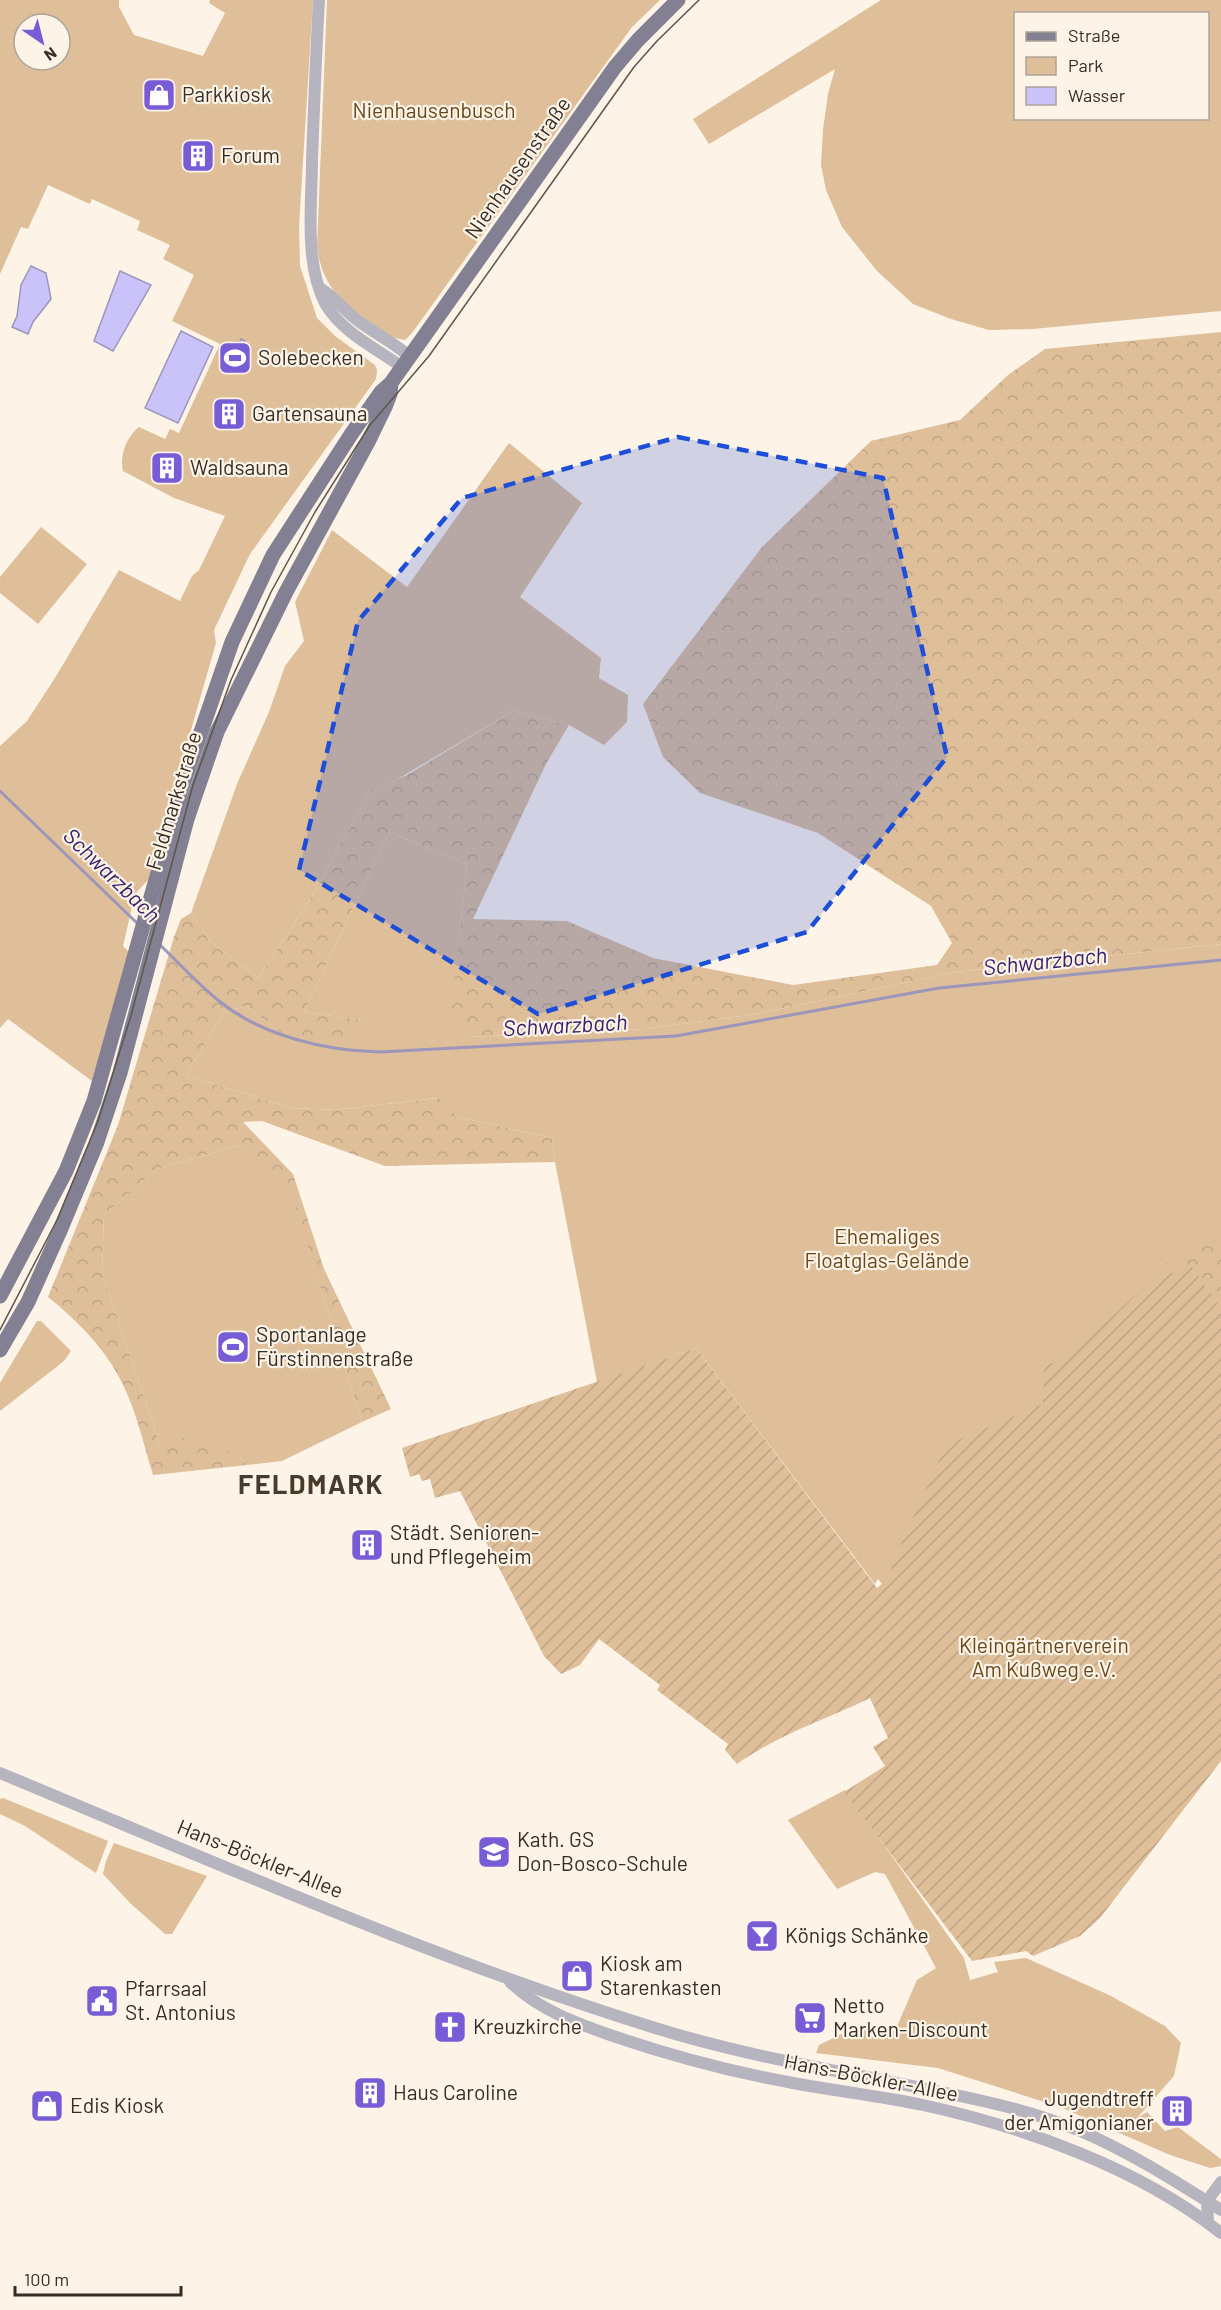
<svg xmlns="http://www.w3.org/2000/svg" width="1221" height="2310" font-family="Barlow,sans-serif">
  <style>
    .green { fill: #debf9a; fill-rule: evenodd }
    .forest { fill: url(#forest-crowns) }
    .garden { fill: url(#garden-furrows) }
    .water { fill: #c9c3fa; stroke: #9c96ba; stroke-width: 1.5 }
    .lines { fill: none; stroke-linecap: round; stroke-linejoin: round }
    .stream { stroke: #9c96ba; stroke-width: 3 }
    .minor { stroke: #b6b5bf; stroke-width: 12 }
    .major { stroke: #828092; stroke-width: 15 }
    .tram { stroke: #5d564d; stroke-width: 1.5 }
    .marked { fill: #1d4ed8; fill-opacity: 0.2; stroke: #1d4ed8; stroke-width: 4.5; stroke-dasharray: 12 8; stroke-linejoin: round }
    .labels { text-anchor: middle; stroke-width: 4.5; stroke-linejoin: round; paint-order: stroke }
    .poi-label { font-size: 21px; fill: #342e26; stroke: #fdf3e7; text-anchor: start }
    .park-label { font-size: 21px; fill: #684719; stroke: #fdf3e7 }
    .street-label { font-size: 21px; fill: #342e26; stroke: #fdf3e7 }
    .water-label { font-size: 22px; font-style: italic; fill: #35206d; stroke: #fdf3e7 }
    .district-label { font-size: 27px; font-weight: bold; letter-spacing: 1.5px; fill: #483b2b; stroke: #fdf3e7 }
  </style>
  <defs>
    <pattern id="forest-crowns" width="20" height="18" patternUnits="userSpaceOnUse" patternTransform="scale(1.5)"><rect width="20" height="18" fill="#debf9a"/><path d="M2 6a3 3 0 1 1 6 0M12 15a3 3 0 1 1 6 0" fill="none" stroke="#bfa485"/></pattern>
    <pattern id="garden-furrows" width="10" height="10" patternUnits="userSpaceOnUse" patternTransform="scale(1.5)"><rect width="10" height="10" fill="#debf9a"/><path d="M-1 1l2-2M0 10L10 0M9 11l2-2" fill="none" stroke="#bfa485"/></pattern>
  </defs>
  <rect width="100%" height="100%" fill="#fdf3e7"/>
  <!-- green -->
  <g class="green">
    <path d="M0,0H119V7L134,35L203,56L225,13L209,3L210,0H313L299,226L300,266L317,318L335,336L375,365L377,370L376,379L250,554L214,630L216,643L148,880L135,894L123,946L129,952L92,1081L8,1019L0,1028V746L27,721L55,678L119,570L180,601L192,576L199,570L225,516L174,498L123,471C119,456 127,436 139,427L165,439L170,429L179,433L220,344L172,321L194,275L163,259L170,245L137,230L140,221L92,199L90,204L48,185L28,229L21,227L0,274ZM24,24H60V60H24Z"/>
    <path d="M327,0H660L632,27L412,333L405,340C389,338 380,330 368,321C339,300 322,284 317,247Z"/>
    <path d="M881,0H1221V311L1033,329L989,330L951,319L913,304L877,271L842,227L826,190L821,165L823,129L828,94L835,69L709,144L693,119ZM1016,14H1208V118H1016Z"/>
    <polygon points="509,443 582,503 520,597 601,658 599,678 628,695 627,722 604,745 569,725 513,711 396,780 370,791 313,895 258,978 211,942 191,913 237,784 269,712 285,666 304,641 295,602 332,530 407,587"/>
    <polygon points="41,527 87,564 38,624 0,593 0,577"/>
    <polygon points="389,832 467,864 459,940 468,1037 644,1029 756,1014 956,972 1221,944 1221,1310 890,1594 878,1579 875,1584 696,1348 597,1382 555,1162 552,1138 458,1117 437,1098 336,1110 290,1108 186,1075 224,1012 246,1006 295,1044 369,1021 304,1012"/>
    <polygon points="241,1145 287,1179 362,1422 282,1461 247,1465 238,1455 160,1444 102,1271 104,1215 157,1169"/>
    <polygon points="37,1321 41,1321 71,1351 64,1361 0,1411 0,1383"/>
    <polygon points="845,1790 964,1958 970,1980 998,1972 994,1962 1026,1958 1109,1995 1165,2026 1181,2043 1174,2076 1137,2118 1147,2112 1165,2131 1178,2127 1221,2159 1221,2166 1210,2168 1170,2155 1060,2107 938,2068 816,2053 819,2045 858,2026 870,2032 895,2031 917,1980 936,1968 885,1874 875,1872 837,1889 788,1820"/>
    <polygon points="3,1798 108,1841 96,1873 25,1826 0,1814 0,1799"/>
    <polygon points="114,1843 207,1876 172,1934 165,1934 130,1903 103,1874 106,1861"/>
  </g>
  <!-- forest -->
  <g class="forest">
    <path d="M1221,332V944L956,972L756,1014L644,1029L468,1037L466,1028L451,1016L467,864L389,832L304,1012L370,1021L354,1039L295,1044L246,1006L224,1012L186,1075L290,1108L336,1110L438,1098L458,1117L552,1138L555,1162L385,1166L262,1121L243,1122L293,1174L324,1269L391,1409L362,1422L287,1180L241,1145L157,1169L104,1215L102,1271L160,1444L176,1436L238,1455L247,1465L153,1475C143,1442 135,1405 118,1375C100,1343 75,1319 48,1297L118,1125L174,937L181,919L191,913L211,942L258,978L313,895L370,791L407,775L513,711L569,725L546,764L473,919L567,921L653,958L793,985L937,965L952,943L931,906L818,833L700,793L663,757L643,704L762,547L871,441L960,420L1008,375L1045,349Z"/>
    <polygon points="1203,1245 1221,1249 1221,1308 1192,1267 1153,1279 1175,1254"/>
  </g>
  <!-- garden -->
  <path class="garden" d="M1192,1267L1221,1308V1761L1100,1918L1080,1936L1033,1956L1026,1951L972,1961L844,1792L885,1766L873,1747L888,1738L870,1698C823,1721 781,1733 737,1764L725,1750L728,1744L657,1690L660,1685L599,1639L580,1665L561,1674L544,1656L460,1491L435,1498L430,1479L422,1481L419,1474L410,1477L402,1448L696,1348L877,1588L888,1579L895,1557L946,1445L1043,1404L1044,1363H1062L1153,1279Z"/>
  <!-- water -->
  <g class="water">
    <polygon points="31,266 46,273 51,299 33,322 28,334 12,327 17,316 21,285"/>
    <polygon points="120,271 151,285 113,351 94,341"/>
    <polygon points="181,331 213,347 178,423 145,408"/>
    <polygon points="241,339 245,341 243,355 246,368 236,373 228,371 224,363 228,353 227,349 234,342 240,342"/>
  </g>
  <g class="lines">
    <!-- stream -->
    <g class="stream">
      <polyline points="0,791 137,923"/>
      <path d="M159,944C179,963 198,984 219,1001C262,1036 326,1051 380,1052L676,1036L939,988L1221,960"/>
    </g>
    <!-- minor -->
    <g class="minor">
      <path d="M319,0C316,53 314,106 312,159C312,204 304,262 325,303C340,331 377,349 402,367"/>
      <path d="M321,289C335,297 344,310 357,320C374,333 393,342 409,356"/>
      <path d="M0,1773C215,1862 430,1958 652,2027C728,2051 805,2065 882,2080C948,2094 1015,2104 1078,2130C1128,2151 1175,2181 1221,2210"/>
      <path d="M510,1982C539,2010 576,2023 613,2036C672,2056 732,2072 793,2083C836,2091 880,2096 923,2105C1024,2127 1139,2168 1221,2233"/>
      <polyline points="1208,2223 1207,2201 1221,2182"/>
    </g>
    <!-- major -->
    <g class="major">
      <polyline points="0,1296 66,1171 94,1101 181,790 232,642 273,555 352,433 381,392 391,383 615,67 638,40 678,0"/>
      <polyline points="0,1350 28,1302 59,1233 97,1142 120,1073 187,819 217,732 286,592 368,442 385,407 390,394 391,383"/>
    </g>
    <!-- tram -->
    <polyline class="tram" points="0,1330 57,1220 98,1121 130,1019 193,785 231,680 271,592 315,512 370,425 429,356 634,67 657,41 699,0"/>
  </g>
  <!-- marked area -->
  <path class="marked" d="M678,437L883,478L947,757L807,932L538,1014L299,870L358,621L462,498Z"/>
  <!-- icons -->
  <defs>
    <symbol id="shop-square" viewBox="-11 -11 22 22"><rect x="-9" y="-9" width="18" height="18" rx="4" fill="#785cd6" stroke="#fdf3e7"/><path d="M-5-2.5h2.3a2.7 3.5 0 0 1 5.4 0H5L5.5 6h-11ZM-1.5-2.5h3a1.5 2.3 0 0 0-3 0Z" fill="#fff"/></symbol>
    <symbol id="building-square" viewBox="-11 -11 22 22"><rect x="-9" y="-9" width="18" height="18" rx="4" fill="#785cd6" stroke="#fdf3e7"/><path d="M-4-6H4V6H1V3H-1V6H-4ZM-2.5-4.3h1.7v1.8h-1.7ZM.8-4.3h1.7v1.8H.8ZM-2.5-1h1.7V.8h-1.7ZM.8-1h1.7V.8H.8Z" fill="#fff"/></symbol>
    <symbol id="stadium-square" viewBox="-11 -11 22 22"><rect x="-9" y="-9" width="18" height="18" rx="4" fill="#785cd6" stroke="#fdf3e7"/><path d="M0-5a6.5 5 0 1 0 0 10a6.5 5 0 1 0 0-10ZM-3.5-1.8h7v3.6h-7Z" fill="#fff"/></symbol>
    <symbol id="school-square" viewBox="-11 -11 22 22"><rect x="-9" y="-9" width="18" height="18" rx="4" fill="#785cd6" stroke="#fdf3e7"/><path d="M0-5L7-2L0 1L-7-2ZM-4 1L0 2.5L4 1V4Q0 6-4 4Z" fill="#fff"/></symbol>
    <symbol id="bar-square" viewBox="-11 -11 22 22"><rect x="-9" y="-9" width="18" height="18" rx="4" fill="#785cd6" stroke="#fdf3e7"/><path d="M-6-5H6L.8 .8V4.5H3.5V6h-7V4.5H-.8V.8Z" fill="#fff"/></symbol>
    <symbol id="civic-square" viewBox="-11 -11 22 22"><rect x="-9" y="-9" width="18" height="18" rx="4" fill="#785cd6" stroke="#fdf3e7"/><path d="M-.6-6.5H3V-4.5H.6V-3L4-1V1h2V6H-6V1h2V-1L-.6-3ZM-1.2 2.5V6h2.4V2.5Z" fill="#fff"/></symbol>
    <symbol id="supermarket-square" viewBox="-11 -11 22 22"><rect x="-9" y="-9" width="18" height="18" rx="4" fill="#785cd6" stroke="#fdf3e7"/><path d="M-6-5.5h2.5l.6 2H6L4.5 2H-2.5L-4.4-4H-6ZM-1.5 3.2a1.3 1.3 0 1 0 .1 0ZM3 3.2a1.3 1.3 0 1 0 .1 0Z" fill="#fff"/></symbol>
    <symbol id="church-square" viewBox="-11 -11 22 22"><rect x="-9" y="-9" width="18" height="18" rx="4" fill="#785cd6" stroke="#fdf3e7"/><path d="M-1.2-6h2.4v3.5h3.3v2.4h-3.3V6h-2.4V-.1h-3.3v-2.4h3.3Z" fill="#fff"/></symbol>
  </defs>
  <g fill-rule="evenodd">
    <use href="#shop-square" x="140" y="76" width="38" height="38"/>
    <use href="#building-square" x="179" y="137" width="38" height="38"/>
    <use href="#stadium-square" x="216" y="339" width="38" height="38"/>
    <use href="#building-square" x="210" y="395" width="38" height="38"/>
    <use href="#building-square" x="148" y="449" width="38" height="38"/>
    <use href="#stadium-square" x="214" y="1328" width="38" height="38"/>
    <use href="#building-square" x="348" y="1526" width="38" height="38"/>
    <use href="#school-square" x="475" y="1833" width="38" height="38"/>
    <use href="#bar-square" x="743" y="1917" width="38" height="38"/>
    <use href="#shop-square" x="558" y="1957" width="38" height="38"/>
    <use href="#civic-square" x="83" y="1982" width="38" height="38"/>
    <use href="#supermarket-square" x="791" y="1999" width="38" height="38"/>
    <use href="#church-square" x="431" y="2008" width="38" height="38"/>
    <use href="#building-square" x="351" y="2074" width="38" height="38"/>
    <use href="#shop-square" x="28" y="2087" width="38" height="38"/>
    <use href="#building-square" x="1158" y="2092" width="38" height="38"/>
  </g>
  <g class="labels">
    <!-- poi labels -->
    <g class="poi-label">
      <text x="182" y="102">Parkkiosk</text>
      <text x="221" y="163">Forum</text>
      <text x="258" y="365">Solebecken</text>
      <text x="252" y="421">Gartensauna</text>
      <text x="190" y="475">Waldsauna</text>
      <text x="256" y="1342">Sportanlage<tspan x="256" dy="24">Fürstinnenstraße</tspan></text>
      <text x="390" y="1540">Städt. Senioren-<tspan x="390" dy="24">und Pflegeheim</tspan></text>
      <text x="517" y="1847">Kath. GS<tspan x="517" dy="24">Don-Bosco-Schule</tspan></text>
      <text x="785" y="1943">Königs Schänke</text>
      <text x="600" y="1971">Kiosk am<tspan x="600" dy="24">Starenkasten</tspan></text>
      <text x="125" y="1996">Pfarrsaal<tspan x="125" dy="24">St. Antonius</tspan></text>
      <text x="833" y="2013">Netto<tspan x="833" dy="24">Marken-Discount</tspan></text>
      <text x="473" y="2034">Kreuzkirche</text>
      <text x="393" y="2100">Haus Caroline</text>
      <text x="1154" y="2106" text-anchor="end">Jugendtreff<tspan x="1154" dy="24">der Amigonianer</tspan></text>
      <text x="70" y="2113">Edis Kiosk</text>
    </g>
    <!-- park labels -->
    <g class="park-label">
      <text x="434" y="118">Nienhausenbusch</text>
      <text x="887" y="1244">Ehemaliges<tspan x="887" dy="24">Floatglas-Gelände</tspan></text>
      <text x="1044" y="1653">Kleingärtnerverein<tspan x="1044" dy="24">Am Kußweg e.V.</tspan></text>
    </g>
    <!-- street labels -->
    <g class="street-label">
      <text transform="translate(518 168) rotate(-55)" y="7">Nienhausenstraße</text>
      <text transform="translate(174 801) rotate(-73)" y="7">Feldmarkstraße</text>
      <text transform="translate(260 1859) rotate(22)" y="7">Hans-Böckler-Allee</text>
      <text transform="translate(871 2078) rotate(11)" y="7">Hans-Böckler-Allee</text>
    </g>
    <!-- water labels -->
    <g class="water-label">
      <text transform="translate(112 875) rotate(44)" y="8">Schwarzbach</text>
      <text transform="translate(1045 961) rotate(-6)" y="8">Schwarzbach</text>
      <text transform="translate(565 1025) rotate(-3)" y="8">Schwarzbach</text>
    </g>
    <!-- district labels -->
    <g class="district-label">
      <text x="311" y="1494">FELDMARK</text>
    </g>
  </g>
  <!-- legend -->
  <rect x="1014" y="12" width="195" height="108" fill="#fdf3e7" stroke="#ada49a" stroke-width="1.5"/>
  <rect x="1026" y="32" width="30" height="9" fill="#828092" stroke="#ada49a" stroke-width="1.5"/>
  <text x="1068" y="42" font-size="18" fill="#342e26">Straße</text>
  <rect x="1026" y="57" width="30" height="18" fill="#debf9a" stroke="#ada49a" stroke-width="1.5"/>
  <text x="1068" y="72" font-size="18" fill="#342e26">Park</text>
  <rect x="1026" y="87" width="30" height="18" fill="#c9c3fa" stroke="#ada49a" stroke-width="1.5"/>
  <text x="1068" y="102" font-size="18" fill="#342e26">Wasser</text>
  <!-- north arrow -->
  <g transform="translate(42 42) rotate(145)"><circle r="28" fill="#fdf3e7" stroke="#ada49a" stroke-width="1.5"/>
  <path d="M0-4.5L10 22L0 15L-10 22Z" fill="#785cd6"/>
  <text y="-9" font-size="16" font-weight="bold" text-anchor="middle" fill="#342e26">N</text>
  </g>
  <!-- scale -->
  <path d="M15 2286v9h166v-9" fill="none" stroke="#342e26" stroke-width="3"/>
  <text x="24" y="2286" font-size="18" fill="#342e26" stroke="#fdf3e7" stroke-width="4.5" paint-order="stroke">100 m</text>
</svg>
